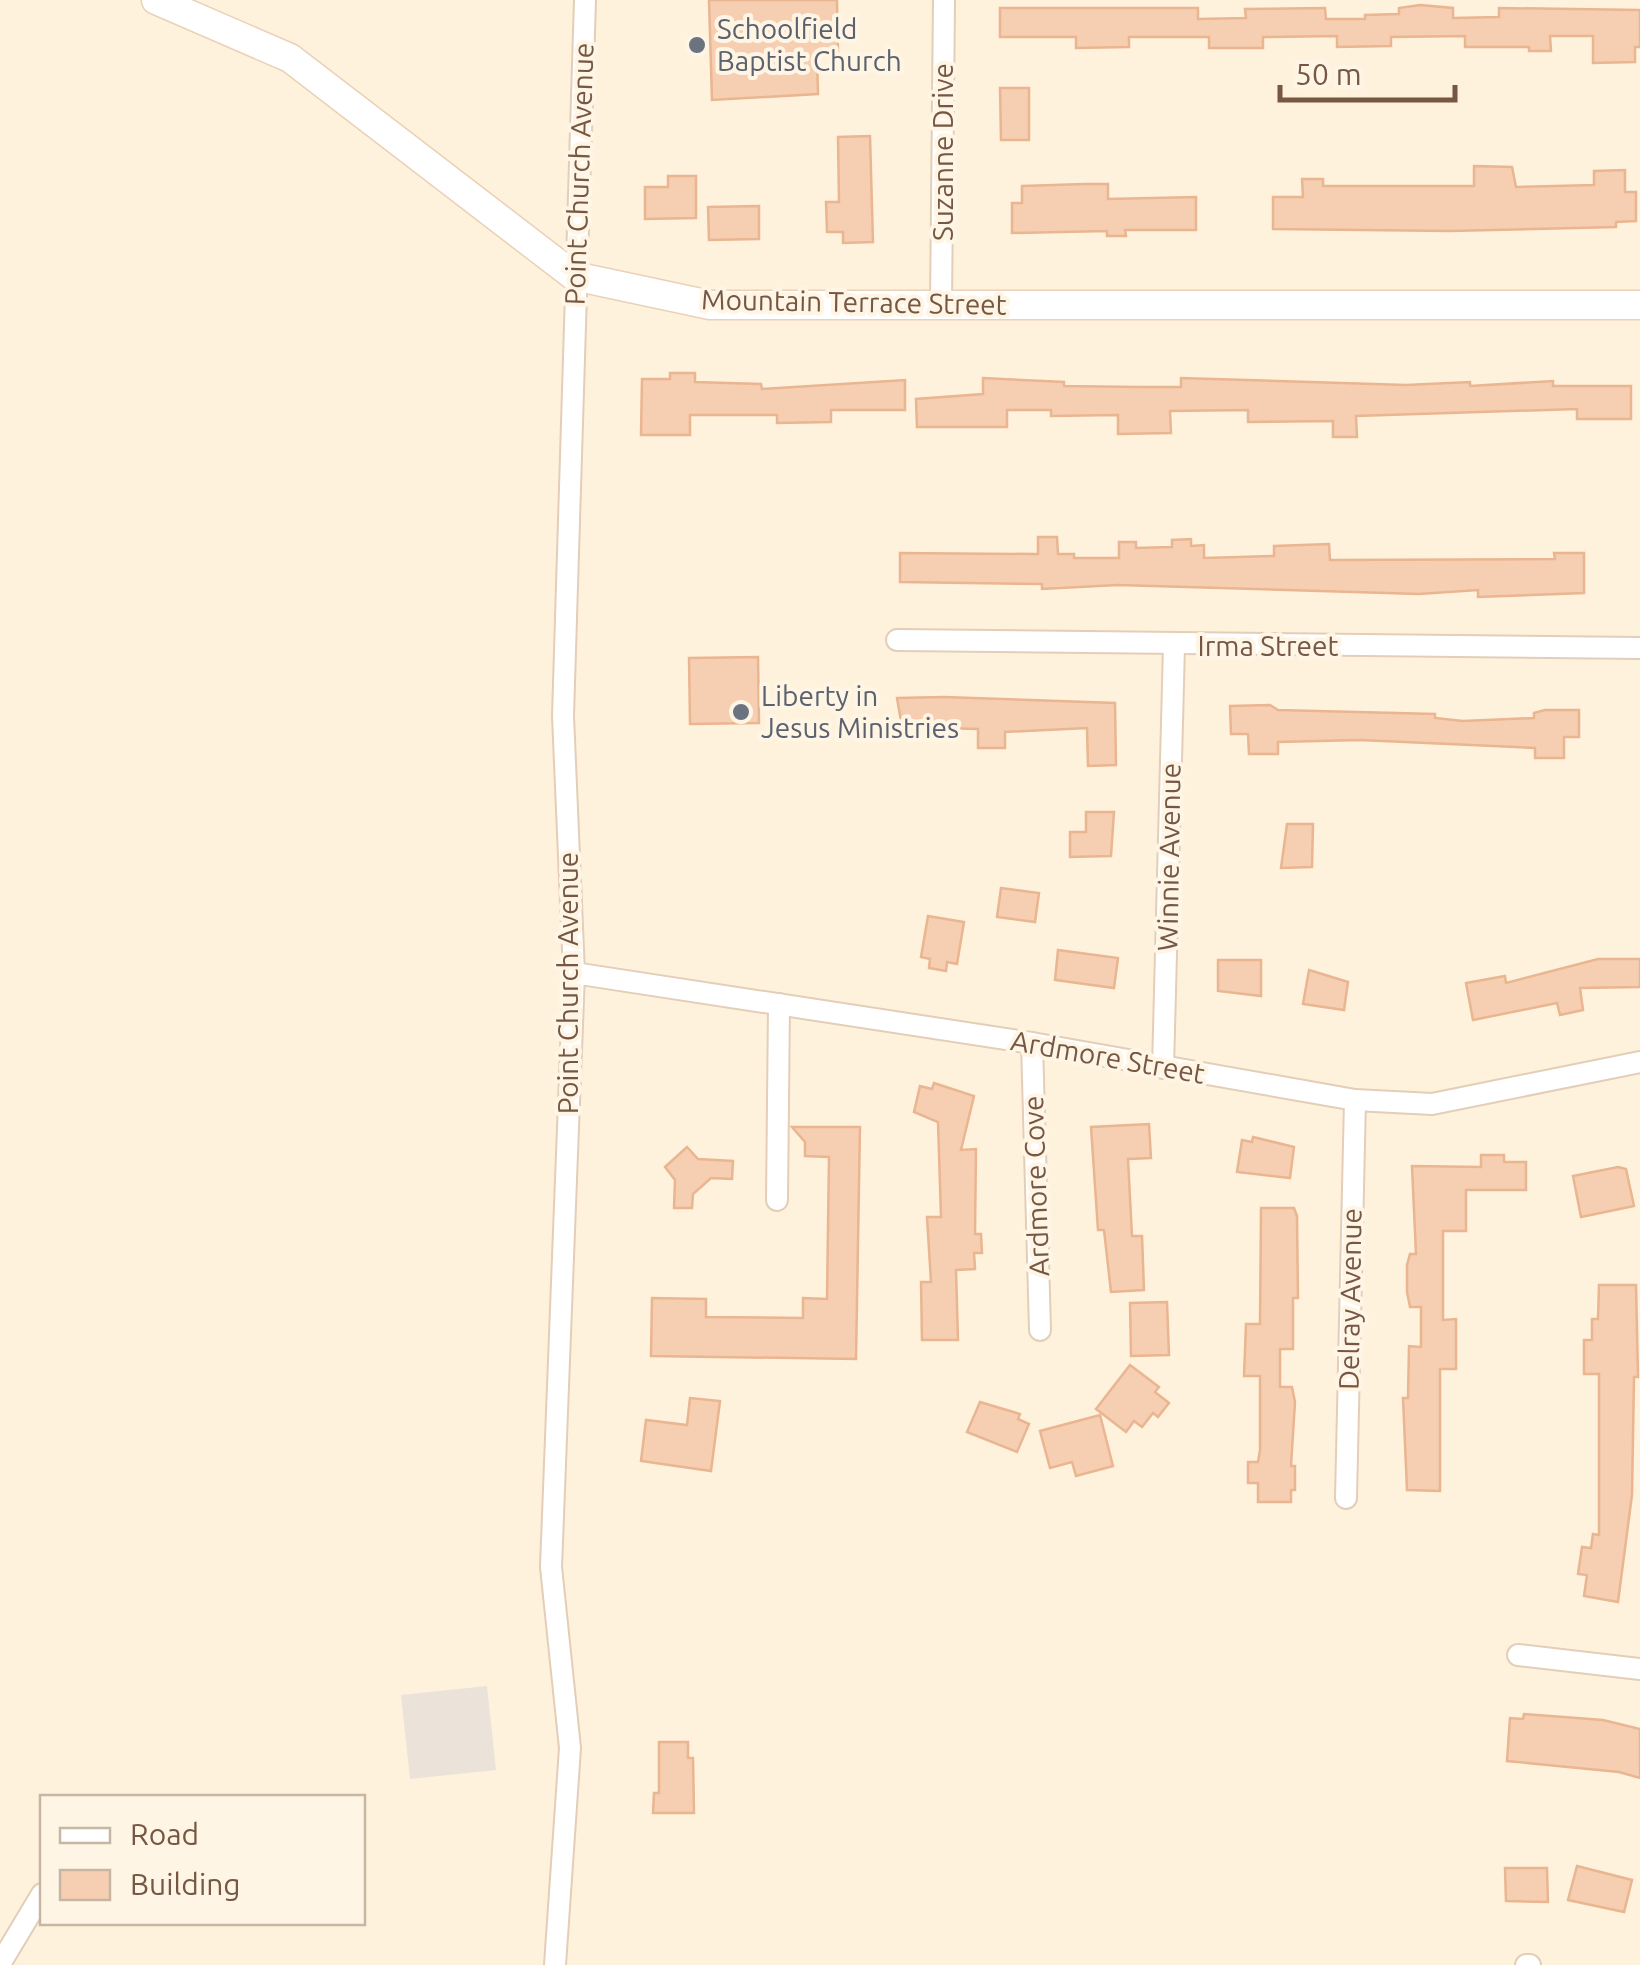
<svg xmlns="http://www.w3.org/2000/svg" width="1640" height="1965" font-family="Ubuntu,sans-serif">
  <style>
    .industrial { fill: #ebe3da }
    .building { fill: #f6cfb2; stroke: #eab591; stroke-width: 2.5 }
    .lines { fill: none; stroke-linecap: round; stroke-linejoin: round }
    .street-casing { stroke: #e3ceb8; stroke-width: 24 }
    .secondary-casing { stroke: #ead1b8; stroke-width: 31 }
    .street { stroke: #fff; stroke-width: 20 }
    .secondary { stroke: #fff; stroke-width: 28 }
    .worship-dot { fill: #6b7280; stroke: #fff5e5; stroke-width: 4 }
    .labels { text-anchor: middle; stroke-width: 8; stroke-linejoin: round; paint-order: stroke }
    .worship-label { font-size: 28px; fill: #5b616d; stroke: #fff5e5; text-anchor: start }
    .street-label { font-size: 28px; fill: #765743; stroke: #fff5e5 }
  </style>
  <rect width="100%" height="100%" fill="#fef2dd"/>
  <!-- industrial -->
  <polygon class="industrial" points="487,1686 496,1770 410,1779 401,1695"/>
  <!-- building -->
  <g class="building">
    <polygon points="709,0 837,0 838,53 817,54 818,94 712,100"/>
    <polygon points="1420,5 1453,8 1453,18 1499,17 1499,8 1640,10 1640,47 1635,47 1635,62 1593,63 1593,36 1550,36 1551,51 1529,51 1529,47 1465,47 1465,36 1391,37 1391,46 1337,47 1337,36 1263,37 1263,48 1209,48 1209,37 1129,37 1129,47 1076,48 1076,37 1000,37 1000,8 1198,8 1198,19 1246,18 1245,9 1325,8 1326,19 1365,19 1365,15 1399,14 1399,8"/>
    <polygon points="1000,88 1029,88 1029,140 1001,140"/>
    <polygon points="870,136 873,242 843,243 843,232 827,232 826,202 839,202 838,137"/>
    <polygon points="1474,166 1512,167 1516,187 1594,185 1594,171 1625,170 1625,192 1636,192 1636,221 1616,222 1616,227 1450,231 1273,229 1273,197 1303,197 1302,179 1323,179 1323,186 1474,186"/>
    <polygon points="668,176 696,176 696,218 645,219 645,187 668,187"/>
    <polygon points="1085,184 1108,184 1108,199 1196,197 1196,230 1125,230 1126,236 1107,236 1107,231 1012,233 1012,203 1022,203 1022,186"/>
    <polygon points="759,206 759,239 709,240 708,207"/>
    <polygon points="670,373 695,373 695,382 761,384 762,389 905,380 905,410 831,410 831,422 777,423 777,415 690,415 690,435 641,435 642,379 670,379"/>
    <polygon points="983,378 1064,382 1064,386 1138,387 1181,387 1181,378 1406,385 1470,382 1470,386 1553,381 1553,386 1631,386 1631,419 1577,419 1577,409 1356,416 1357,437 1333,437 1333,421 1248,422 1248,410 1170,411 1171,433 1118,434 1118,415 1051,416 1051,410 1007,410 1007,427 917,427 916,399 983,394"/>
    <polygon points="1038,537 1057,537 1058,554 1074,554 1074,558 1119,558 1119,542 1136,542 1136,548 1172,547 1172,540 1191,539 1191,546 1204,545 1204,558 1274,556 1274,546 1329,544 1330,560 1555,559 1554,553 1584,553 1584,593 1478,597 1478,590 1419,594 1118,585 1042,589 1042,584 900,582 900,553 1033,554 1038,554"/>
    <polygon points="758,657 759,723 690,724 689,658"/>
    <polygon points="944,697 1115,703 1116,765 1088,766 1087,728 1005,732 1005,748 978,748 978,729 902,727 897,698"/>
    <polygon points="1270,705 1278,710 1435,714 1435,718 1463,721 1534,718 1534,713 1545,710 1579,710 1579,737 1564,737 1564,758 1535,758 1535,748 1360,740 1278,742 1278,754 1249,754 1248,734 1231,734 1230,706"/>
    <polygon points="1086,812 1114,812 1111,856 1070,857 1070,832 1086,832"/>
    <polygon points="1287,824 1313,824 1312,867 1281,868"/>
    <polygon points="1001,888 1039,893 1035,922 997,917"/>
    <polygon points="928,916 964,922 957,964 947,962 946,971 929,968 930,959 921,957"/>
    <polygon points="1058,950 1118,958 1114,988 1055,980"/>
    <polygon points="1598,959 1640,959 1640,987 1580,988 1583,1010 1560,1015 1557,1003 1473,1020 1466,983 1505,976 1506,983"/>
    <polygon points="1218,960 1261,960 1261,996 1218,991"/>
    <polygon points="1309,970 1348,982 1344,1010 1303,1004"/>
    <polygon points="934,1083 974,1096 961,1150 976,1149 975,1234 981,1234 982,1253 974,1253 975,1269 956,1270 958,1340 922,1340 921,1282 931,1282 927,1217 941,1217 938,1122 914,1112 920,1086 932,1089"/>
    <polygon points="1149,1124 1151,1158 1128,1159 1132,1236 1142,1236 1144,1290 1111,1292 1104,1230 1098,1230 1091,1127"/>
    <polygon points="792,1127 860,1127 856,1359 651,1356 652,1298 706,1299 706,1317 803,1318 803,1298 827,1299 829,1157 805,1156 805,1142"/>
    <polygon points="1253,1137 1294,1147 1290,1178 1237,1172 1242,1140 1252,1142"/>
    <polygon points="687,1147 698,1159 733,1161 732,1179 711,1178 693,1194 692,1208 674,1208 675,1180 665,1167"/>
    <polygon points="1481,1155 1504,1155 1504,1162 1526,1162 1526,1190 1466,1190 1466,1231 1443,1231 1443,1320 1456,1319 1456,1369 1440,1369 1440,1491 1407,1490 1403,1398 1408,1398 1409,1346 1421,1347 1421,1307 1410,1307 1407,1292 1407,1265 1410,1254 1416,1254 1412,1166 1481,1167"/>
    <polygon points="1618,1167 1626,1169 1634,1206 1581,1217 1573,1176"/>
    <polygon points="1261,1208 1294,1208 1297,1216 1298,1298 1293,1298 1293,1349 1280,1349 1280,1387 1292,1387 1295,1402 1291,1466 1295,1466 1295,1490 1291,1490 1291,1502 1258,1502 1258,1483 1248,1483 1248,1462 1258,1462 1260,1450 1260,1376 1244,1376 1246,1324 1260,1324"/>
    <polygon points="1599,1285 1636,1285 1638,1377 1634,1377 1632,1495 1618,1602 1584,1596 1587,1575 1578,1574 1582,1547 1591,1548 1593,1534 1599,1535 1599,1374 1584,1374 1584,1340 1592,1340 1592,1319 1598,1319"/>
    <polygon points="1167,1302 1169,1355 1131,1356 1130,1303"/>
    <polygon points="1130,1365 1159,1387 1155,1392 1169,1403 1158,1417 1153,1413 1142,1427 1134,1421 1126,1432 1096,1409"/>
    <polygon points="690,1398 720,1401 711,1471 641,1461 646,1420 687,1425"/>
    <polygon points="980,1402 1020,1414 1018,1419 1029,1424 1017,1452 967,1432"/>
    <polygon points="1100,1415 1113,1466 1076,1476 1072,1462 1050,1468 1040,1431"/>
    <polygon points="1524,1714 1603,1720 1640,1729 1640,1778 1619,1772 1507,1761 1510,1718 1523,1719"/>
    <polygon points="659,1742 688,1742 688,1758 693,1758 694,1813 653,1813 654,1793 659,1793"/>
    <polygon points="1577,1866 1632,1880 1624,1912 1568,1900"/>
    <polygon points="1505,1868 1547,1868 1548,1902 1506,1901"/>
  </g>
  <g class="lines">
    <defs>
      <g id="street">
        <polyline points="941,304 944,0"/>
        <polyline points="897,640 1640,648"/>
        <polyline points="574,973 1032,1043 1355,1100 1432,1104 1640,1062"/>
        <polyline points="1032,1043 1040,1330"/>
        <polyline points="1163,1068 1174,646"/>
        <polyline points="777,1200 779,1004"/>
        <polyline points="1346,1498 1355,1100"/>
        <polyline points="1518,1655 1640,1669"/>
        <polyline points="0,1964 42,1894"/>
        <polyline points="555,1965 570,1748 551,1567 574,973 563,716 585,0"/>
        <polyline points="1526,1965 1530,1965"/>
      </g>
      <polyline id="secondary" points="156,0 290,58 574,276 710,305 1640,305"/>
    </defs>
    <!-- street casing -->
    <use href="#street" class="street-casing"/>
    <!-- secondary casing -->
    <use href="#secondary" class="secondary-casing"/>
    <!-- street -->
    <use href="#street" class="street"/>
    <!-- secondary -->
    <use href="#secondary" class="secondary"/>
  </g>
  <!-- markers -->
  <g class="worship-dot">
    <circle cx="697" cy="45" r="10"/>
    <circle cx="741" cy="712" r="10"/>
  </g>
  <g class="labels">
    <!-- worship labels -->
    <g class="worship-label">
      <text x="717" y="39">Schoolfield<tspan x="717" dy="32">Baptist Church</tspan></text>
      <text x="761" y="706">Liberty in<tspan x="761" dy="32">Jesus Ministries</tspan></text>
    </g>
    <!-- street labels -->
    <g class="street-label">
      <text transform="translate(943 152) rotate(-90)" y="10">Suzanne Drive</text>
      <text transform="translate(579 174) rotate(-88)" y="10">Point Church Avenue</text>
      <text transform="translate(854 302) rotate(1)" y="10">Mountain Terrace Street</text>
      <text x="1268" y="656">Irma Street</text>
      <text transform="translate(1169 857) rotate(-89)" y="10">Winnie Avenue</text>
      <text transform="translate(568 983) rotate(-90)" y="10">Point Church Avenue</text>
      <text transform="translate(1108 1057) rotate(10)" y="10">Ardmore Street</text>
      <text transform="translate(1036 1186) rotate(-92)" y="10">Ardmore Cove</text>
      <text transform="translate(1350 1299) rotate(-89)" y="10">Delray Avenue</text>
    </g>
  </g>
  <!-- legend -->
  <rect x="40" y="1795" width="325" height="130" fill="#fff5e5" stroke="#c8b6a4" stroke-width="2.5"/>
  <rect x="60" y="1828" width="50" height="15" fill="#ffffff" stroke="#c8b6a4" stroke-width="2.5"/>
  <text x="130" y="1845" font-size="30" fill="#765743">Road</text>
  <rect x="60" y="1870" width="50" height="30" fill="#f6cfb2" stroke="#c8b6a4" stroke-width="2.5"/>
  <text x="130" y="1895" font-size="30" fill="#765743">Building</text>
  <!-- scale -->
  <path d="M1280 85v15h175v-15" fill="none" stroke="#765743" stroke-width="5"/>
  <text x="1295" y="85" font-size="30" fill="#765743" stroke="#fff5e5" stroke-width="8" paint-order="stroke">50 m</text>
</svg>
